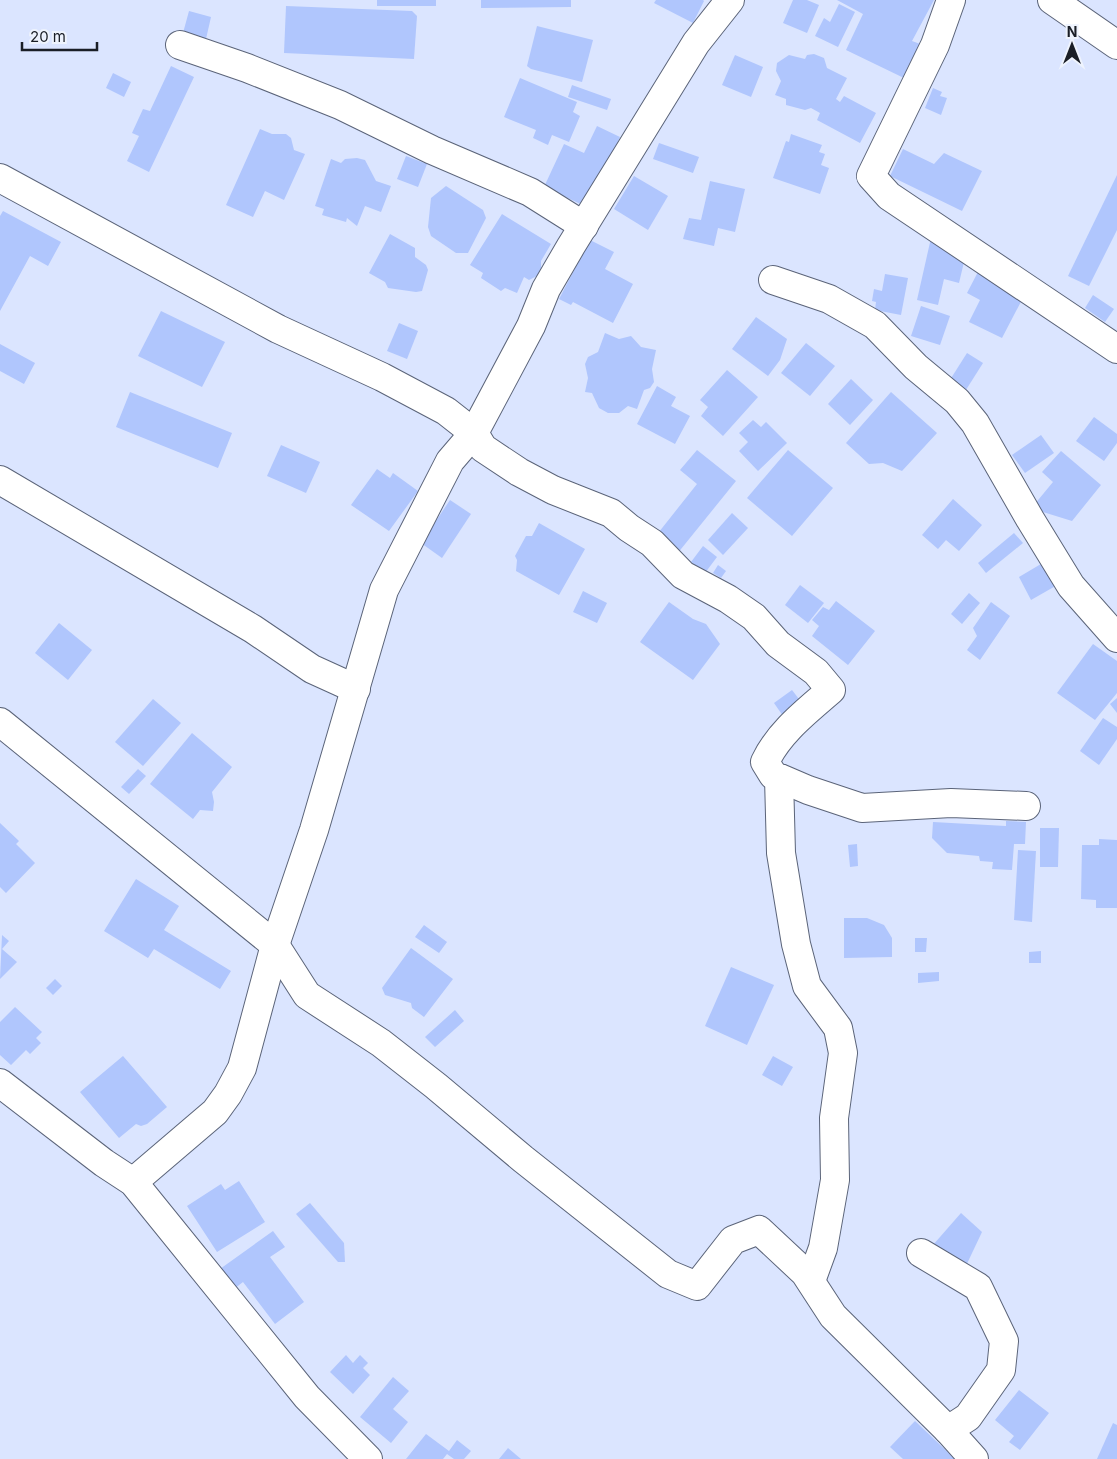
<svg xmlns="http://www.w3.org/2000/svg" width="1117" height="1459" font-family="Inter,sans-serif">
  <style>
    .building { fill: #b0c6fd }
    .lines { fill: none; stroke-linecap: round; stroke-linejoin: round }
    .minor-casing { stroke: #5b6479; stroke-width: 30 }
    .major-casing { stroke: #5b6479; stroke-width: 30 }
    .minor { stroke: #fff; stroke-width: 28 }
    .major { stroke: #fff; stroke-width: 28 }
  </style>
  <rect width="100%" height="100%" fill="#dbe5ff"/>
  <!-- building -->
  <g class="building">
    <rect x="377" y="0" width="59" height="6"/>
    <polygon points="481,0 571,0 571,7 481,8"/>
    <polygon points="656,0 703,0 704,1 693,23 654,3"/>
    <polygon points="793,0 807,0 819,5 807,33 783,23"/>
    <polygon points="837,0 934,0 912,41 923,45 906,79 846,50 863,14"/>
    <polygon points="839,4 855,12 838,47 815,36 824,18 830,22"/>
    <polygon points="286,6 412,11 417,16 414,59 284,53"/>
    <polygon points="189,11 211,17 206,39 183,33"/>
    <polygon points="537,26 593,40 582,82 531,69 527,66"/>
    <polygon points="814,54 824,58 827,68 847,78 836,99 840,102 844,96 876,113 860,143 817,120 820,113 811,108 805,110 786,105 786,99 775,95 781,81 776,71 777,63 789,55 805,59 807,55"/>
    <polygon points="735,55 763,67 751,97 722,85"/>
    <polygon points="171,66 194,77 149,172 127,161 139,136 132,133 143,109 150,111"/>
    <polygon points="113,73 131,82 124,97 106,88"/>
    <polygon points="520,78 577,102 573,112 580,116 569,142 552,135 548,145 533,138 536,130 504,117"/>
    <polygon points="572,85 611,99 607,110 568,97"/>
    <polygon points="933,88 942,92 940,96 947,98 941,115 925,108"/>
    <polygon points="597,126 620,137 587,207 544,187 564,144 584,153"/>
    <polygon points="260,129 272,134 286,134 291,138 294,150 305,154 284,200 265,191 253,217 226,205"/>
    <polygon points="791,134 822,145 819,152 825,154 821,165 829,168 820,194 773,178 786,141 789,142"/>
    <polygon points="659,143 699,157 693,173 653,159"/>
    <polygon points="903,149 934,164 944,153 982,171 962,211 890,176"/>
    <polygon points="406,156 427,164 418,187 397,179"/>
    <polygon points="357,158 365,160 376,181 391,186 381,212 365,206 357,226 347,218 346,222 322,215 324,209 315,206 331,159 341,163 345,159"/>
    <polygon points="1117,175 1117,230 1089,286 1068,276"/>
    <polygon points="634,176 668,196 648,230 614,209"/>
    <polygon points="710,181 745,189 735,232 718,228 714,246 683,239 689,218 701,220"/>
    <polygon points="446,186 483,210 486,218 468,253 456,253 431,236 428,227 431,198"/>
    <polygon points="3,211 61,242 48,266 30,256 0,311 0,216"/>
    <polygon points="502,214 551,244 541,261 541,268 537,276 529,280 524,277 517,293 505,288 501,291 481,278 483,273 470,265"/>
    <polygon points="390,234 415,248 415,257 426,265 428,270 422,291 416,292 388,288 385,282 369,273"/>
    <polygon points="931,238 964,262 959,283 944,279 938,305 917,300"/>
    <polygon points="590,240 614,252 605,269 633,284 613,323 573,302 571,305 559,299"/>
    <polygon points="980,268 1026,292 1002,338 969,322 980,300 967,293"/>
    <polygon points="885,274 908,278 901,315 875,310 876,302 872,301 874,289 882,291"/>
    <polygon points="1093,295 1114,309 1105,322 1085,308"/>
    <polygon points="921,306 950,316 940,345 911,336"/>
    <polygon points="161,311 225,342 202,387 138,356"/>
    <polygon points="756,317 787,339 780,360 768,376 732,349"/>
    <polygon points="399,323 418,331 407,359 387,351"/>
    <polygon points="605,333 619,339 631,336 641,347 656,350 652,369 654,382 650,388 644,390 637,409 628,406 619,413 608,413 599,408 592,393 585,392 588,378 585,364 588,357 598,352"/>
    <polygon points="806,343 835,366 810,396 781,373"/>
    <polygon points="0,344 35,363 24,384 0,371"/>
    <polygon points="967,353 983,363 964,393 948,383"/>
    <polygon points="727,370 758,397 723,436 701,416 708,407 700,400"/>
    <polygon points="851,379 873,400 850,425 828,404"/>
    <polygon points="657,386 676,397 671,406 690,416 675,444 637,424"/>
    <polygon points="130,392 232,433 218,468 116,427"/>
    <polygon points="891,392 937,433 902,471 883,463 869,464 846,443"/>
    <polygon points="1094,417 1117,434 1117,443 1104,461 1076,441"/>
    <polygon points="753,420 761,427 766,422 787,443 758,471 739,451 748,442 739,433"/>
    <polygon points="1041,435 1054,453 1025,473 1012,455"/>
    <polygon points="281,445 320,462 306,493 267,476"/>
    <polygon points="697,450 736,481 677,554 655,537 697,484 680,470"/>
    <polygon points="788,450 833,488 792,536 747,498"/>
    <polygon points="1061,451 1101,485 1072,521 1043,512 1034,505 1053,482 1042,472"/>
    <polygon points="377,469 390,478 393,473 418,491 389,531 351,505"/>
    <polygon points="953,499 982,525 959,551 946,540 938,549 922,535"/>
    <polygon points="450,500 471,514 442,558 421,543"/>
    <polygon points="732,513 748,528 723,555 708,540"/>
    <polygon points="539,523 585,549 559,595 516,571 517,560 515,556 526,536 532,536"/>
    <polygon points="1014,533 1023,543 986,573 978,563"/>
    <polygon points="703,546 717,557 705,573 691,562"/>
    <polygon points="1046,561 1059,584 1031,600 1019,577"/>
    <polygon points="718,565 726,571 721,578 713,573"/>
    <polygon points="800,585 824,603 808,623 785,605"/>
    <polygon points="583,591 607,603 597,623 573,612"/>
    <polygon points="969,593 980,603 962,624 951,614"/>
    <polygon points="836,601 875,631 848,665 812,636 819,626 812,620 823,607 829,610"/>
    <polygon points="669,602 693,619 706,624 720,644 693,680 640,642"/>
    <polygon points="991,602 1010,616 980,660 967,650 977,636 973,628"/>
    <polygon points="59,623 92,650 68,680 35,653"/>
    <polygon points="1093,644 1117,661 1117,693 1095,720 1057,693"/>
    <polygon points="792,690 802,703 783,716 774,703"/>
    <polygon points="1117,698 1117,713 1110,704"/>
    <polygon points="153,699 181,723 143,766 115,742"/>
    <polygon points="1103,718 1117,727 1117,739 1099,765 1080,751"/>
    <polygon points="192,733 232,767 212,792 214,802 213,811 200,810 193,819 150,784"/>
    <polygon points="138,769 146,776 129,794 121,787"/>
    <polygon points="1006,821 1026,822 1025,844 1014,844 1012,870 992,869 993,862 980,861 979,856 947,853 932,838 933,822 1006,826"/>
    <polygon points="0,823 19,841 16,844 35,863 6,893 0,887"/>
    <polygon points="1040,828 1059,828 1058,867 1040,867"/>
    <polygon points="1099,839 1117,840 1117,908 1096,908 1096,900 1081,899 1082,845 1099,845"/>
    <polygon points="857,844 858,866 850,867 848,845"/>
    <polygon points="1018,850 1036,851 1032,922 1014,920"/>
    <polygon points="136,879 179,906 164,930 231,971 220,989 154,949 148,958 104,931"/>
    <polygon points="844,918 867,918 884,925 892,938 892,957 844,958"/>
    <polygon points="424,925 447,942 439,953 415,937"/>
    <polygon points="2,935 9,941 2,949 17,962 0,979"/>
    <polygon points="915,938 927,938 926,952 915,952"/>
    <polygon points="411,948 453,979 424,1017 412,1008 411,1003 385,995 382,988"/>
    <polygon points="1041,951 1041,963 1029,963 1029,952"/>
    <polygon points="731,967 774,985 747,1045 705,1026"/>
    <polygon points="939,972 939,981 918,983 918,973"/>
    <polygon points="55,979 62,986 53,995 46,988"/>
    <polygon points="15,1007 42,1032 36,1038 41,1043 30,1054 26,1050 11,1065 0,1055 0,1022"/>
    <polygon points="455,1010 464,1021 435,1047 425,1037"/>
    <polygon points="123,1056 167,1107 147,1124 141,1126 136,1124 119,1138 80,1092"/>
    <polygon points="773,1056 793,1067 782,1086 762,1075"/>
    <polygon points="239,1181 265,1222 217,1252 187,1206 221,1184 225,1190"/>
    <polygon points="310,1203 344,1243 345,1262 338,1262 296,1214"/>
    <polygon points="961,1213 982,1232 964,1270 933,1245"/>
    <polygon points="273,1231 285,1247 270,1257 304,1302 275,1324 243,1282 234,1289 220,1269"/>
    <polygon points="346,1355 353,1363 360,1355 368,1363 363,1368 370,1375 353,1394 330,1372"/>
    <polygon points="393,1377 409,1391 393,1409 408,1422 391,1443 360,1417"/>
    <polygon points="1019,1390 1049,1413 1020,1450 1009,1442 1014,1436 995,1420"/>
    <polygon points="915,1421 955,1459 903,1459 890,1447"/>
    <polygon points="1113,1423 1117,1425 1117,1459 1097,1459"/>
    <polygon points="426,1434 449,1451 457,1440 471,1451 464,1459 454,1459 447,1454 443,1459 406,1459"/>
    <polygon points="508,1448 521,1459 499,1459"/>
  </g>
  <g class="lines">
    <defs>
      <g id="minor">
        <polyline points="951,0 935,45 871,176 889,196 1117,349"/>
        <polyline points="180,45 247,68 340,105 432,150 530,192 584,226"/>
        <path d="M0,178L278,329L382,377L446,411L474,433L483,448L519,472L553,490L611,513L629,528L652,543L683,575L728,599L754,617L778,644L816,672L831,690C807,711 779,732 765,762L773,775L808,790L862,808L951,803L1026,806"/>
        <polyline points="773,280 829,299 875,325 916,367 957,401 975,423 1030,519 1071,586 1117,638"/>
        <polyline points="0,480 253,629 312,669 356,689"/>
        <polyline points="0,722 275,945 307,995 381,1043 436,1086 523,1159 668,1274 697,1286 733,1240 759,1230 805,1273 833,1316 948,1430 974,1459"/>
        <polyline points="779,778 781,853 796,944 807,986 838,1028 843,1053 834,1118 835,1180 823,1248 811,1281"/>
        <polyline points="0,1083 104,1163 133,1182 307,1397 368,1459"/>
        <polyline points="133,1182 215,1112 228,1094 242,1068 275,945 314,830 384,590 450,461 474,433 531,326 546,289 571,246 696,43 730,0"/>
        <polyline points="921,1253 978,1287 1004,1341 1001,1370 968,1417 948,1430"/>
      </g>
      <polyline id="major" points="1052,0 1117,45"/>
    </defs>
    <!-- minor casing -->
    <use href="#minor" class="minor-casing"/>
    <!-- major casing -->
    <use href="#major" class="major-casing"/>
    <!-- minor -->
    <use href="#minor" class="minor"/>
    <!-- major -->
    <use href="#major" class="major"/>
  </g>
  <!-- north arrow -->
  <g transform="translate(1072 45)" stroke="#eef3fd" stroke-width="4" paint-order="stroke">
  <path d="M0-4L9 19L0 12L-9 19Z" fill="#1a1e26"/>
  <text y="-8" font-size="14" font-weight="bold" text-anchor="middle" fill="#1a1e26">N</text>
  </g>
  <!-- scale -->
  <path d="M22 42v8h75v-8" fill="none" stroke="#1a1e26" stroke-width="2.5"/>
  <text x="30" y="42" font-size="15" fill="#1a1e26" stroke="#eef3fd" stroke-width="4" paint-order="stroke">20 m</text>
</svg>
